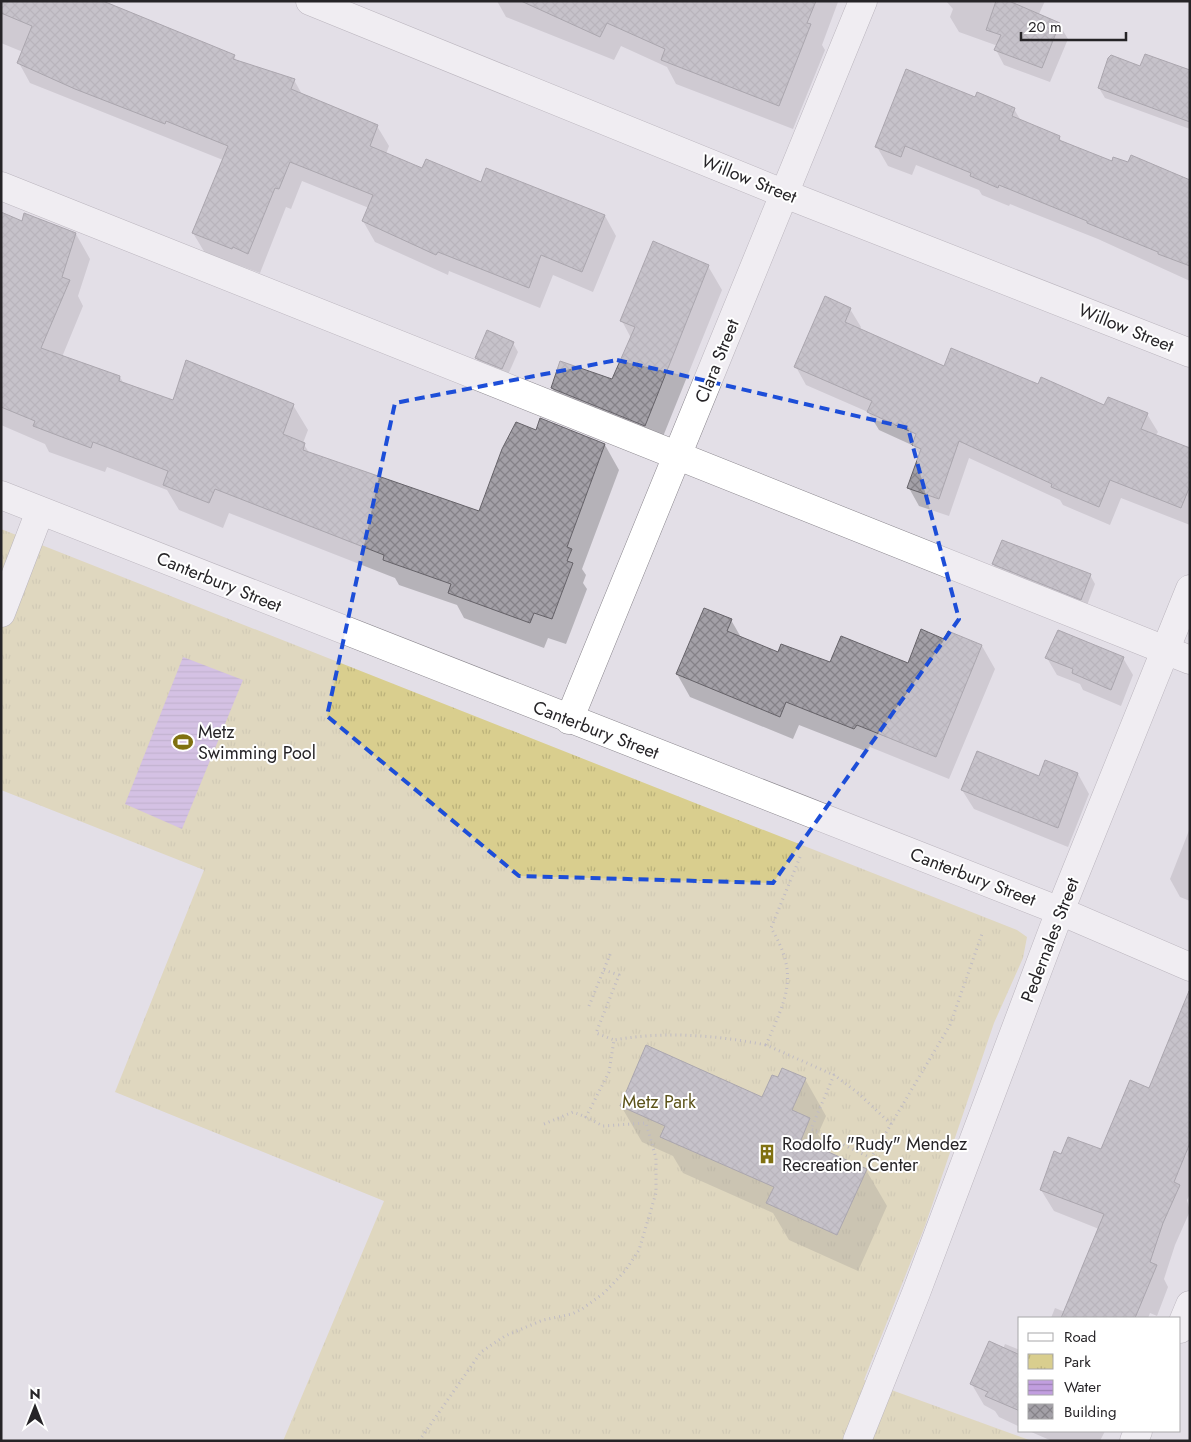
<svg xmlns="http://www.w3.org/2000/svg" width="1191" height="1442" font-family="Jost,sans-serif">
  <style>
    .park { fill: url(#park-tufts) }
    .water { fill: url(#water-rules) }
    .shadow { fill: #0003 }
    .building { fill: url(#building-cross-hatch); stroke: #656268 }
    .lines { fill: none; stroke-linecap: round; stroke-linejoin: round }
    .minor-casing { stroke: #8a868d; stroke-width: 29 }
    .path { stroke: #959197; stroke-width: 3; stroke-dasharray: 1 4; stroke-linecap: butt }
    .minor { stroke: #fff; stroke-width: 28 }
    .marked { fill: none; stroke: #1d4ed8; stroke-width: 4; stroke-dasharray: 10 6; stroke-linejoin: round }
    .labels { text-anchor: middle; stroke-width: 4; stroke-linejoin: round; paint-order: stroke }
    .street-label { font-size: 18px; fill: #262427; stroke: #fff }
    .poi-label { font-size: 18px; fill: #262427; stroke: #fff; text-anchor: start }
    .park-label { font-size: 18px; fill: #5c531a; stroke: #fff }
  </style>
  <defs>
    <pattern id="park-tufts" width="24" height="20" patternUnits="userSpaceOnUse" patternTransform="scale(1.25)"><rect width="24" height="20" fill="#d9ce8e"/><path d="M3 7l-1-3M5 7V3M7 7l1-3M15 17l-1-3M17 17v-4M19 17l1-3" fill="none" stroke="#bab17a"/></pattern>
    <pattern id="water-rules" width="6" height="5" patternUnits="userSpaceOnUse" patternTransform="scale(1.25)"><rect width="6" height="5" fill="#c19edf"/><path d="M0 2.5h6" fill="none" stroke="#9d81b5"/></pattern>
    <pattern id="building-cross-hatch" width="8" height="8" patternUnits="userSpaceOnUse" patternTransform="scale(1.25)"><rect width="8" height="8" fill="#a3a0a7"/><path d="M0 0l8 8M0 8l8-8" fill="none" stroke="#858288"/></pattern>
  </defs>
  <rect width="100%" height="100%" fill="#e3dfe7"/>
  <!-- park -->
  <polygon class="park" points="1,529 1017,930 1027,937 1023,958 994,1023 925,1226 864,1380 1032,1441 283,1441 384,1201 115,1092 204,870 1,790"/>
  <!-- water -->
  <polygon class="water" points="183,657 243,680 182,829 125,804"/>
  <!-- shadow -->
  <g class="shadow">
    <polygon points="1,1 234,56 237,62 294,80 303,96 377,126 389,146 386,154 423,169 605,216 616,236 593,292 553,275 540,308 449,271 448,275 375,242 363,221 369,208 302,181 291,209 286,207 260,273 205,253 193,233 223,160 30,83 19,63 23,52 1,43"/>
    <polygon points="497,1 838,1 838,2 822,45 825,50 793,129 676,84 667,67 621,46 614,60 506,17"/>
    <polygon points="946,1 1045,1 1039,14 1059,24 1068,39 1050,82 1004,65 996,50 998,46 959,32 950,17 953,9"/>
    <polygon points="1141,67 1190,72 1190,129 1105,98 1099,88"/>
    <polygon points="976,99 1014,109 1021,121 1059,137 1062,142 1190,205 1190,281 1098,239 1010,204 1009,206 982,195 979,190 916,165 912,175 888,166 877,147"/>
    <polygon points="1,214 22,223 76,234 90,259 78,296 83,306 62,357 120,377 124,384 174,401 293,405 308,430 303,443 310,454 479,512 536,432 605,445 619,470 582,569 586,575 583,583 587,589 566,644 548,638 544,648 464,618 457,605 399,585 395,578 229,513 223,528 179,510 167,490 107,467 105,472 49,452 45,444 1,425"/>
    <polygon points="708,266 722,290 658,449 566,412 552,388 613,380 631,338 622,321"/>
    <polygon points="850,309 861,327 860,329 945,368 1038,385 1105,406 1147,414 1158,432 1156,435 1190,450 1190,525 1121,498 1110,525 1063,505 1060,500 969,458 949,516 919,506 909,488 920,456 914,446 879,430 868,412 806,385 796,367"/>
    <polygon points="513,343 518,352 507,377 482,367 476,358"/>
    <polygon points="993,564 1090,575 1095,584 1086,608 999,574"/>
    <polygon points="731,620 742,639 779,654 831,663 908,665 945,640 982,646 995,669 949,779 870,747 868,752 799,725 793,739 690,697 677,674"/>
    <polygon points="1047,658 1123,658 1133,675 1121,706 1083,690 1080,684 1057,675"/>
    <polygon points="1046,762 1078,774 1089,794 1068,847 974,809 962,790 1039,778"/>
    <polygon points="1190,828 1190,901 1180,897 1170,879"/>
    <polygon points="1174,1031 1190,1036 1190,1194 1187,1200 1190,1211 1175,1245 1164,1279 1168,1287 1157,1316 1150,1313 1148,1318 1051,1318 1055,1308 1065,1312 1099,1229 1054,1211 1041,1190 1062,1156 1102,1151 1150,1089"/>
    <polygon points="778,1079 805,1079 826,1116 818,1134 829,1153 866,1170 887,1206 858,1271 789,1240 773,1213 683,1173 673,1156 642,1142 621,1106 763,1098"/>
    <polygon points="1005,1344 1020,1350 1020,1427 999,1417 995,1411 984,1405 971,1383 1003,1349"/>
    <polygon points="1029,1431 1108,1431 1105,1431 1100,1441 1052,1441"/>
  </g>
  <!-- building -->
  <g class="building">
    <polygon points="1,1 103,1 235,55 233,59 295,79 291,89 378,125 370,146 422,168 426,159 481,182 486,168 605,215 582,272 541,255 529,288 438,252 436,255 362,221 373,195 290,162 279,189 275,188 248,254 233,247 232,249 192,233 228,146 166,121 165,124 75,89 17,63 32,26 1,13"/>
    <polygon points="521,1 816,1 807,23 811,24 779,106 661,60 665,49 607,23 600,37"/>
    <polygon points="996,1 1009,1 1060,23 1042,68 994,50 1001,35 986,30"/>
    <polygon points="1145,54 1190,70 1190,122 1098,88 1108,58 1111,55 1140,66"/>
    <polygon points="906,69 975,97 977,92 1015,108 1012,116 1060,136 1059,140 1112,161 1113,157 1128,162 1131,155 1190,180 1190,266 1158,254 1158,252 1087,223 1087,221 999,185 998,188 970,176 971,173 905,146 901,157 875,147"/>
    <polygon points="1,212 22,221 24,213 76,233 62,277 70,280 41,348 120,376 119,381 173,400 186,360 294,404 283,434 305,443 303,450 479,511 502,449 516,422 536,430 540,418 605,444 567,547 572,549 567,561 573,563 552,619 534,613 530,623 448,593 451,584 383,560 384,555 215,489 209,503 163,485 168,471 93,442 91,448 33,426 35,421 1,407"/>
    <polygon points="653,241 709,265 645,426 551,388 560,361 612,379 635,327 620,321"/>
    <polygon points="825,296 851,308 845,322 944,366 951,348 1038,384 1041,377 1104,405 1108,397 1148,413 1141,429 1190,448 1190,486 1181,508 1110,480 1099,507 1051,487 1052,484 959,441 939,499 907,488 921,449 912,445 916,434 867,412 872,401 794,367"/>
    <polygon points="487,330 514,342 502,369 475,358"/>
    <polygon points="1002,540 1091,574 1081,600 992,564"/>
    <polygon points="704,608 732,619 727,631 778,652 781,644 830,662 841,636 908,663 921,629 944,639 948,631 982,645 936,757 857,725 854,729 786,702 780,717 676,674"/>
    <polygon points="1058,630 1124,657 1111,690 1072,673 1073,669 1045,658"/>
    <polygon points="977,751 1039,776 1045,760 1078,773 1058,828 961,790"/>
    <polygon points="1189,991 1190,1143 1174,1182 1180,1185 1163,1223 1150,1262 1157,1265 1135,1318 1061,1318 1104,1214 1040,1190 1054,1151 1061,1154 1068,1137 1101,1149 1130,1080 1149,1088"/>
    <polygon points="646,1045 762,1097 772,1075 778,1077 782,1068 806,1078 792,1110 810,1118 801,1140 867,1169 837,1235 766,1203 774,1187 660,1137 665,1126 620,1106"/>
    <polygon points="989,1341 1020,1355 1020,1411 985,1396 988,1392 970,1384"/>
  </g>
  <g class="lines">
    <defs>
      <g id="minor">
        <polyline points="310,1 785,194 1190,353"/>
        <polyline points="1,186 1190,660"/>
        <polyline points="1,495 1060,911 1190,967"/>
        <polyline points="1,613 40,511"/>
        <polyline points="569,720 863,1"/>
        <polyline points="1180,1329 1190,1305"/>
        <polyline points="857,1441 916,1293 1060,911 1190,589"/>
        <polyline points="1134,1441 1138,1431"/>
      </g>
    </defs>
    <!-- minor casing -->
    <use href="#minor" class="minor-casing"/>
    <!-- path -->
    <g class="path">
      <path d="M800,857L771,928C800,976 786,998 766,1045L834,1075"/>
      <polyline points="604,970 619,975 596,1033 614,1040"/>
      <polyline points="589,1006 611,952"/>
      <polyline points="544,1124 573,1112 586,1117"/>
      <polyline points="891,1124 858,1093 834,1075 811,1129 871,1158 950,1025 983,931"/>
      <path d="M419,1441L481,1352L505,1336L543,1320L572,1314L582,1309L604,1293L625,1271L639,1250L656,1193V1158L646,1123L603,1126L586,1117L609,1072L614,1040C665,1031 715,1035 766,1045"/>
    </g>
    <!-- minor -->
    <use href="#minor" class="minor"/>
  </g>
  <!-- marked area -->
  <path d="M0 0H1191V1442H0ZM617,360L908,428L959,619L773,883L519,876L327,716L395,403Z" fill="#e3dfe7" fill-opacity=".55" fill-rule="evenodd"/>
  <path class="marked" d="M617,360L908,428L959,619L773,883L519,876L327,716L395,403Z"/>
  <!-- icons -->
  <defs>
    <symbol id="stadium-bare" viewBox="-9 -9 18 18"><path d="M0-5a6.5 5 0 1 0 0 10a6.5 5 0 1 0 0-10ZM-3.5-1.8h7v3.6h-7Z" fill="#807111" stroke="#fff" stroke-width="2.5" paint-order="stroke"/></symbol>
    <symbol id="building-bare" viewBox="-9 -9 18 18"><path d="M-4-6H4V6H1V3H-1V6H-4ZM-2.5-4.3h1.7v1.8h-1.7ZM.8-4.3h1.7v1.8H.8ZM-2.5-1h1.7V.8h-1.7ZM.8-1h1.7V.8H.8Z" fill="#807111" stroke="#fff" stroke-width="2.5" paint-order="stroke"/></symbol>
  </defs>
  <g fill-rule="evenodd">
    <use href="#stadium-bare" x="169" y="728" width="28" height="28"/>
    <use href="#building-bare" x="753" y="1140" width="28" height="28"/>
  </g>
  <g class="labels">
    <!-- street labels -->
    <g class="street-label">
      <text transform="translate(749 179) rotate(22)" y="6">Willow Street</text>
      <text transform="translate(1126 328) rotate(22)" y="6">Willow Street</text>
      <text transform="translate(717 361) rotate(-68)" y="6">Clara Street</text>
      <text transform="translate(219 582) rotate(22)" y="6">Canterbury Street</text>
      <text transform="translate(596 730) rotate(21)" y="6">Canterbury Street</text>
      <text transform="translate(973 877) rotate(21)" y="6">Canterbury Street</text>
      <text transform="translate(1050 940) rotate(-69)" y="6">Pedernales Street</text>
    </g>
    <!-- poi labels -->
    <g class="poi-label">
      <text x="198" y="738">Metz<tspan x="198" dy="21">Swimming Pool</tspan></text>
      <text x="782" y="1150">Rodolfo "Rudy" Mendez<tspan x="782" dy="21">Recreation Center</tspan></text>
    </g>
    <!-- park labels -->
    <g class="park-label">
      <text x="659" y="1108">Metz Park</text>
    </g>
  </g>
  <!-- border -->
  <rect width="1191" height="1442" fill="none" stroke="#262427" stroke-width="5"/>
  <!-- legend -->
  <rect x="1018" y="1317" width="162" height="115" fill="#ffffff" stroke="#a8a7a9"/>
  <rect x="1028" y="1333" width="25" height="8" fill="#ffffff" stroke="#a8a7a9"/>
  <text x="1064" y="1342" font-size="15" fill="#262427">Road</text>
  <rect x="1028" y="1354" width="25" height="15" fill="url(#park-tufts)" stroke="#a8a7a9"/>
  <text x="1064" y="1367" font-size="15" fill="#262427">Park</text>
  <rect x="1028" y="1380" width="25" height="15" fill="url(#water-rules)" stroke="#a8a7a9"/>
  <text x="1064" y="1392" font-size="15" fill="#262427">Water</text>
  <rect x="1028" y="1404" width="25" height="15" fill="url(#building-cross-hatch)" stroke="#a8a7a9"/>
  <text x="1064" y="1417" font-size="15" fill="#262427">Building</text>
  <!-- north arrow -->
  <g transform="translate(35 1407)" stroke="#ffffff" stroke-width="4" paint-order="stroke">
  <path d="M0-4L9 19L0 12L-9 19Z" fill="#262427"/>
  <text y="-8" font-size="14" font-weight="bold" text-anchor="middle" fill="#262427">N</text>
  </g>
  <!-- scale -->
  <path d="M1021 32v8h105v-8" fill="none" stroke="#262427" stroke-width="2.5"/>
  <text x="1028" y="32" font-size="15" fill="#262427" stroke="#ffffff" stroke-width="4" paint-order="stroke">20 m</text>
</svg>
